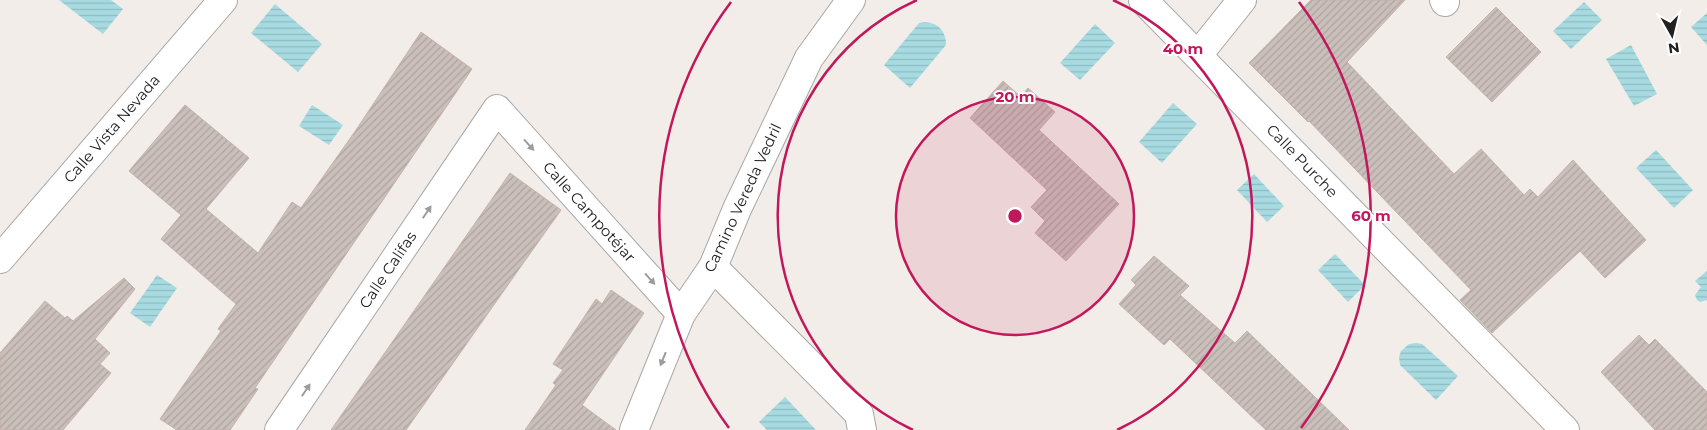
<svg xmlns="http://www.w3.org/2000/svg" width="1707" height="430" font-family="Montserrat,sans-serif">
  <style>
    .water { fill: url(#water-rules) }
    .building { fill: url(#building-hatch); stroke: #c5b2a9 }
    .lines { fill: none; stroke-linecap: round; stroke-linejoin: round }
    .street-casing { stroke: #a8a8a8; stroke-width: 30 }
    .street { stroke: #fff; stroke-width: 28 }
    .oneway { fill: #9b9b9b }
    .ring { fill: none; stroke: #c2185b; stroke-width: 2.5 }
    .labels { text-anchor: middle; stroke-width: 4; stroke-linejoin: round; paint-order: stroke }
    .street-label { font-size: 15px; fill: #212121; stroke: #fff }
    .centre { fill: #c2185b; stroke: #fff; stroke-width: 2.5 }
    .ring-label { font-size: 15px; text-anchor: middle; font-weight: bold; fill: #c2185b; stroke: #fff; stroke-width: 4; stroke-linejoin: round; paint-order: stroke }
  </style>
  <defs>
    <pattern id="water-rules" width="6" height="5" patternUnits="userSpaceOnUse" patternTransform="scale(1.25)"><rect width="6" height="5" fill="#a7dbe1"/><path d="M0 2.5h6" fill="none" stroke="#8fbcc1"/></pattern>
    <pattern id="building-hatch" width="6" height="6" patternUnits="userSpaceOnUse" patternTransform="scale(1.25)"><rect width="6" height="6" fill="#cabfba"/><path d="M-1 1l2-2M0 6l6-6M5 7l2-2" fill="none" stroke="#ada4a0"/></pattern>
  </defs>
  <rect width="100%" height="100%" fill="#f2ede8"/>
  <!-- water -->
  <g class="water">
    <polygon points="59,0 111,0 123,9 103,34"/>
    <polygon points="1584,2 1602,20 1571,49 1553,31"/>
    <polygon points="275,4 322,44 298,72 251,33"/>
    <polygon points="1707,13 1707,45 1691,27"/>
    <path d="M925,22C939,23 946,32 946,45L910,88L884,65L919,23Z"/>
    <polygon points="1095,24 1115,43 1080,80 1060,63"/>
    <polygon points="1631,45 1657,94 1634,106 1606,59"/>
    <polygon points="1173,103 1197,124 1162,163 1139,142"/>
    <polygon points="312,105 343,125 329,145 299,126"/>
    <polygon points="1656,150 1693,190 1674,208 1636,168"/>
    <polygon points="1254,174 1284,206 1267,222 1237,190"/>
    <polygon points="1335,254 1365,285 1348,302 1318,270"/>
    <polygon points="1707,271 1707,300 1700,302 1697,300 1695,295 1701,287 1695,281"/>
    <polygon points="157,275 177,288 150,327 130,313"/>
    <polygon points="1416,343 1422,344 1458,376 1436,400 1400,365 1399,357 1401,351 1409,344"/>
    <polygon points="785,397 816,430 767,430 759,422"/>
  </g>
  <!-- building -->
  <g class="building">
    <polygon points="1311,0 1405,0 1347,62 1454,174 1481,149 1524,195 1530,189 1538,197 1573,160 1646,240 1605,278 1580,251 1492,333 1460,300 1471,290 1309,121 1308,122 1249,63"/>
    <polygon points="1496,7 1541,52 1492,102 1446,57"/>
    <polygon points="421,32 472,69 255,388 258,389 230,430 177,430 160,419 221,331 218,329 236,304 161,239 181,215 129,171 185,105 249,158 206,209 258,253 292,202 301,208 356,130"/>
    <polygon points="1003,81 1021,97 1028,88 1055,112 1039,130 1119,204 1066,261 1035,233 1045,221 1031,207 1047,190 970,118"/>
    <polygon points="510,173 561,210 517,272 406,430 331,430"/>
    <polygon points="1154,256 1189,286 1180,295 1235,343 1247,331 1349,430 1266,430 1170,339 1164,345 1119,304 1136,285 1131,280"/>
    <polygon points="124,278 135,289 95,339 110,353 100,364 111,373 63,430 0,430 0,353 45,301 65,318 67,316 73,321"/>
    <polygon points="611,290 644,313 582,405 616,430 525,430 556,385 553,383 563,370 553,364 596,299 602,304"/>
    <polygon points="1639,335 1649,345 1655,339 1707,392 1707,430 1655,430 1601,372"/>
  </g>
  <g class="lines">
    <defs>
      <g id="street">
        <polyline points="1143,0 1565,430"/>
        <polyline points="1444,0 1445,2"/>
        <polyline points="1198,55 1242,0"/>
        <polyline points="0,259 223,0"/>
        <polyline points="713,267 859,414 862,430"/>
        <polyline points="279,430 497,109 681,314"/>
        <polyline points="634,430 681,314 713,267 737,209 809,58 851,0"/>
      </g>
    </defs>
    <!-- street casing -->
    <use href="#street" class="street-casing"/>
    <!-- street -->
    <use href="#street" class="street"/>
  </g>
  <!-- one-way arrows -->
  <defs><path id="oneway-solid" d="M-6-.8H1V-3.2L6.5 0L1 3.2V.8H-6Z" transform="scale(1.25)"/></defs>
  <g class="oneway">
    <use href="#oneway-solid" transform="translate(529 145) rotate(48)"/>
    <use href="#oneway-solid" transform="translate(427 212) rotate(-56)"/>
    <use href="#oneway-solid" transform="translate(650 279) rotate(48)"/>
    <use href="#oneway-solid" transform="translate(663 359) rotate(112)"/>
    <use href="#oneway-solid" transform="translate(306 390) rotate(-56)"/>
  </g>
  <!-- distance rings -->
  <circle cx="1015" cy="216" r="119" fill="#c2185b" fill-opacity=".12"/>
  <g class="ring">
    <circle cx="1015" cy="216" r="119"/>
    <path d="M913 430A237 237 0 0 1 917 0M1113 0A237 237 0 0 1 1117 430"/>
    <path d="M729 428A356 356 0 0 1 731 2M1299 2A356 356 0 0 1 1301 428"/>
  </g>
  <g class="labels">
    <!-- street labels -->
    <g class="street-label">
      <text transform="translate(112 129) rotate(-49)" y="5">Calle Vista Nevada</text>
      <text transform="translate(1302 161) rotate(46)" y="5">Calle Purche</text>
      <text transform="translate(743 198) rotate(-65)" y="5">Camino Vereda Vedril</text>
      <text transform="translate(589 212) rotate(48)" y="5">Calle Campotéjar</text>
      <text transform="translate(388 270) rotate(-56)" y="5">Calle Califas</text>
    </g>
  </g>
  <circle cx="1015" cy="216" r="8" class="centre"/>
  <g class="ring-label">
    <text x="1183" y="54">40 m</text>
    <text x="1015" y="102">20 m</text>
    <text x="1371" y="221">60 m</text>
  </g>
  <!-- north arrow -->
  <g transform="translate(1672 35) rotate(172)" stroke="#ffffff" stroke-width="4" paint-order="stroke">
  <path d="M0-4L9 19L0 12L-9 19Z" fill="#212121"/>
  <text y="-8" font-size="14" font-weight="bold" text-anchor="middle" fill="#212121">N</text>
  </g>
</svg>
